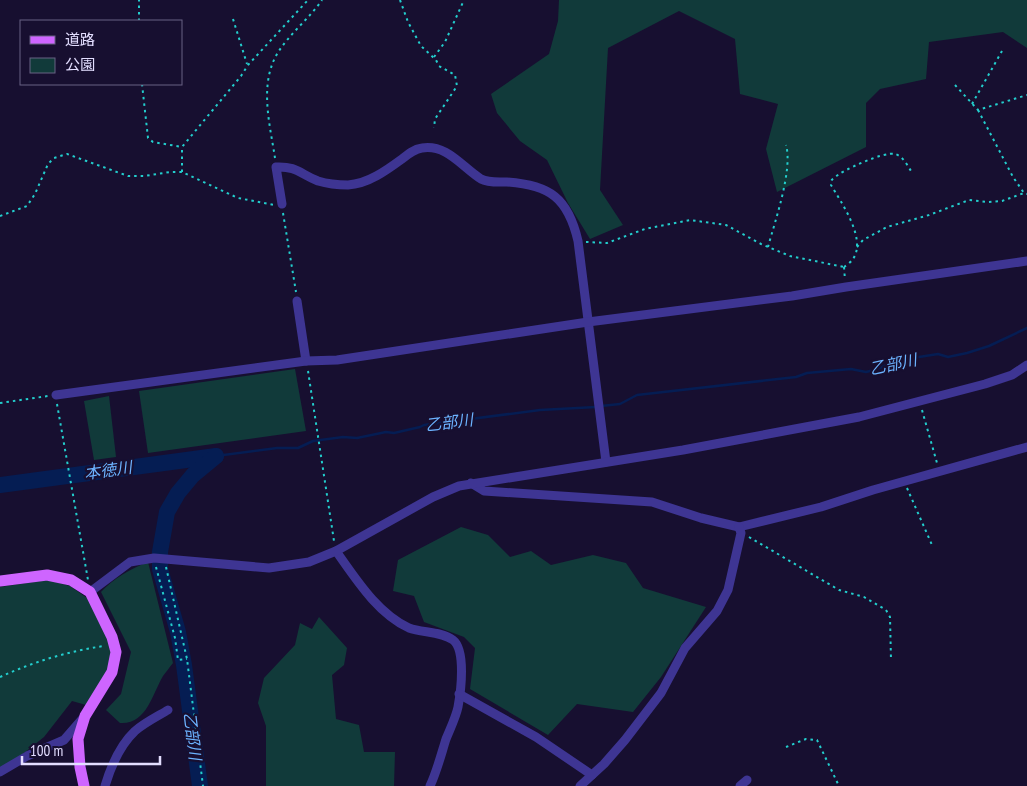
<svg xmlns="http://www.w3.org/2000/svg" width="1027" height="786" font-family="'PT Sans Narrow','Noto Sans JP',sans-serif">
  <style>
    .green { fill: #113a3a }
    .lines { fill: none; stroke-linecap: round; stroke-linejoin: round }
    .stream { stroke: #051d53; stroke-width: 2.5 }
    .river { stroke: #051d53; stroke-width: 16 }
    .path { stroke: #23cecd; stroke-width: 2; stroke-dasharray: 2.5 4; stroke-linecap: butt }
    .minor { stroke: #3e3593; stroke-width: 9 }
    .major { stroke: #ce65ff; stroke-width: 11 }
    .labels { text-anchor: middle; stroke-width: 4.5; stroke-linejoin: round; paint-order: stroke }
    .water-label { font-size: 16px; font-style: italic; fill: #6cb3ff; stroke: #170f30 }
  </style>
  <rect width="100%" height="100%" fill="#170f30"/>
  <!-- green -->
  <g class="green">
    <polygon points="559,0 1027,0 1027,48 1003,32 929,42 926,79 880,89 866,103 866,147 777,192 766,149 778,104 740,94 735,39 679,11 608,48 600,190 623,225 590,239 568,203 547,160 520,141 497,113 491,94 549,54 558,21"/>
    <polygon points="295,369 306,431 148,453 139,391"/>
    <polygon points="109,396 116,457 94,460 84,401"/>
    <polygon points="461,527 488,535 510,557 531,551 551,565 593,555 626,563 643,588 706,607 661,677 633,712 577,704 548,735 470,689 475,648 464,637 424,622 414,596 393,591 398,560"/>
    <path d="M148,562L173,663C169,668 166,672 163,676C152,695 146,725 120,723L106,710L121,694L131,652L101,592C114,578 130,569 148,562Z"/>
    <polygon points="48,580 70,586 87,598 107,636 111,654 108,669 86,705 72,701 44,737 0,772 0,587"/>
    <polygon points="319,617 347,648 344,665 332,675 336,719 359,725 364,752 395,752 394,786 266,786 266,726 258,703 264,678 295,645 300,623 312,629"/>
  </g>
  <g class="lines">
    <!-- stream -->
    <g class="stream">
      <polyline points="601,406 620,404 637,395 796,377 807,373 851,369 866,372 874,370 900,360 938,354 948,357 967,353 989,346 1027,328"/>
      <polyline points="216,456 277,448 298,448 313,441 343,437 357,438 386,432 394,433 420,427 424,425 540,410 596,407"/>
    </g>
    <!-- river -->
    <g class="river">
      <polyline points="0,485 216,456"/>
      <polyline points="200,786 184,665 178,632 160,569 160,552 167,512 178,493 193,475 216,456"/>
    </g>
    <!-- path -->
    <g class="path">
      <polyline points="400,0 408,22 421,46 436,60 439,66 455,75 457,86 435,119 434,128"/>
      <polyline points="233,19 247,64"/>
      <polyline points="139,21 139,0"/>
      <polyline points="434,57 445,42 464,0"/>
      <polyline points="142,84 148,138 153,142 182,147"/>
      <polyline points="955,85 978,110 1027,95"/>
      <polyline points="972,104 1002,51"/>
      <polyline points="978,110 1013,177 1024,193 1027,194"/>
      <path d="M275,158C270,125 259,85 277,54C289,34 309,19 322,0"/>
      <polyline points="182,172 182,147 241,76 248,65 308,0"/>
      <polyline points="283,213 296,292"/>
      <polyline points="0,216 27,206 35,194 48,164 54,158 67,154 128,176 144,176 170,172 182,172 238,198 274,205"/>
      <polyline points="586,242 607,243 645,229 690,220 726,225 761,244 790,256 844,267"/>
      <path d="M768,247C775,221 793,170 786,145"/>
      <polyline points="857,247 863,240 887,227 929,215 969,200 988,202 1002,201 1024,193"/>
      <path d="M844,267C847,265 851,262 853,259C867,239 841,202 831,185C831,181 831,180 834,178C842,170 885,151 895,154C903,156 907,165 911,171"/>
      <polyline points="844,267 845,280"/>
      <polyline points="308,371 334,541"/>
      <polyline points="0,403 48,396"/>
      <polyline points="57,404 88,580"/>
      <polyline points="922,410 937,463"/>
      <polyline points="907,488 932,545"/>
      <polyline points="749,537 839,590 864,597 886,610 890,617 891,660"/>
      <polyline points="156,567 175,638 178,660 187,659"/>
      <polyline points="166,567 187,659 203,786"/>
      <path d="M0,677C33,662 69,651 104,646"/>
      <polyline points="786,747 806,739 817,740 839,786"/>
    </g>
    <!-- minor -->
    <g class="minor">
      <path d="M282,204L276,167C297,166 300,174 318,181C328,184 338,185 348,185C368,184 387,170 402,159C408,154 414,149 422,148C447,144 462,167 481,179C488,183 498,182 507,182C550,185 568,198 578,241L606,462"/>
      <polyline points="297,301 306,361"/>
      <polyline points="56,395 306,361 337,360 588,322 792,296 846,287 1027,261"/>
      <polyline points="471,483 484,491 652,502 701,518 739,527 821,507 873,490 1027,447"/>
      <path d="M336,551C356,579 377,613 409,628C422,633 441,631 453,640C466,650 461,691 458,707C456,717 450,729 446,739C441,755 437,771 430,786"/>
      <polyline points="90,592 130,562 154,558 269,568 309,562 336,551 433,497 459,486 683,450 859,417 985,384 1012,375 1027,365"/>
      <polyline points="459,694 536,737 592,775"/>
      <polyline points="0,772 27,756 64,740 84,717"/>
      <path d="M105,786C111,766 119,746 135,731C144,723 158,716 168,710"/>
      <polyline points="580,786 604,764 625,740 661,693 685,648 717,611 728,590 741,533 739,527"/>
      <polyline points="740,786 747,780"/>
    </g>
    <!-- major -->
    <polyline class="major" points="0,581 47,575 71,580 90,592 112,637 116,652 112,672 85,716 78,739 80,767 84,786"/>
  </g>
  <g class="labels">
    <!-- water labels -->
    <g class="water-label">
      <text transform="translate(893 364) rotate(-12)" y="6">乙部川</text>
      <text transform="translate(449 422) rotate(-7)" y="6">乙部川</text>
      <text transform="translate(108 470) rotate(-8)" y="6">本徳川</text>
      <text transform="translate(193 736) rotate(83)" y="6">乙部川</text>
    </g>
  </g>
  <!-- legend -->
  <rect x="20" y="20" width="162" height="65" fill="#170f30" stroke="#696283"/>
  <rect x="30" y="36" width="25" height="8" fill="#ce65ff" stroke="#696283"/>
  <text x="65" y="45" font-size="15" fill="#e3deff">道路</text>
  <rect x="30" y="58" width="25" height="15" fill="#113a3a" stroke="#696283"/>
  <text x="65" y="70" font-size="15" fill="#e3deff">公園</text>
  <!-- scale -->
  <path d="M22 756v8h138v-8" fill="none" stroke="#e3deff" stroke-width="2.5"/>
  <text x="30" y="756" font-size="15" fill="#e3deff" stroke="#170f30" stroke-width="4" paint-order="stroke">100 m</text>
</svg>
